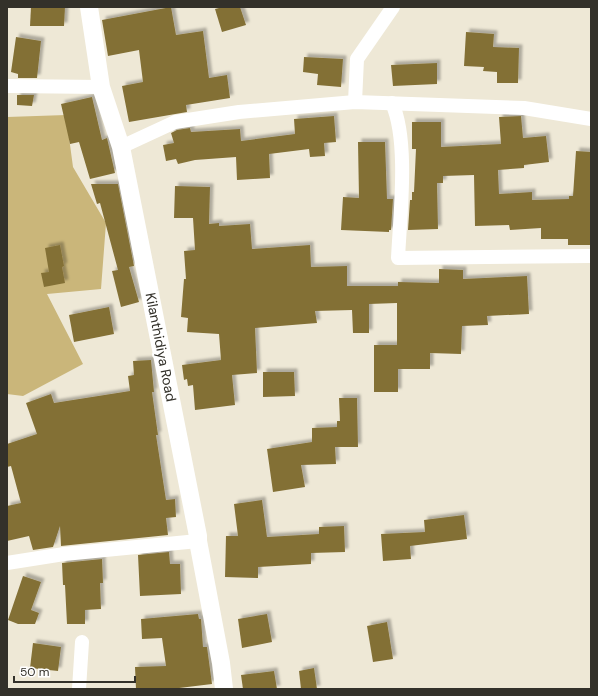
<svg xmlns="http://www.w3.org/2000/svg" width="598" height="696" font-family="'DM Sans',sans-serif">
  <style>
    .forest { fill: #cab67a }
    .building { fill: #837036; filter: url(#shadow) }
    .lines { fill: none; stroke-linecap: round; stroke-linejoin: round }
    .minor { stroke: #fff; stroke-width: 14 }
    .tertiary { stroke: #fff; stroke-width: 18 }
    .labels { text-anchor: middle; stroke-width: 4; stroke-linejoin: round; paint-order: stroke }
    .street-label { font-size: 14px; fill: #33312a; stroke: #fff }
  </style>
  <defs>
    <filter id="shadow"><feDropShadow dx="3.5" dy="-3.5" stdDeviation="1" flood-color="#0004"/></filter>
  </defs>
  <rect width="100%" height="100%" fill="#eee8d6"/>
  <!-- forest -->
  <polygon class="forest" points="66,115 73,167 106,223 101,289 47,294 83,364 23,396 7,394 7,117"/>
  <!-- building -->
  <g class="building">
    <polygon points="31,7 65,7 64,26 30,26"/>
    <polygon points="171,7 176,35 203,31 209,78 227,75 230,98 186,105 187,112 129,122 122,86 143,82 139,50 108,56 102,20"/>
    <polygon points="223,7 240,7 246,25 222,32 215,9"/>
    <polygon points="466,32 494,34 493,47 519,48 518,83 497,83 497,72 483,71 484,67 464,66"/>
    <polygon points="16,37 41,41 37,78 18,78 18,74 11,72"/>
    <polygon points="304,57 343,59 341,87 317,85 318,74 303,72"/>
    <polygon points="437,63 437,84 393,86 391,65"/>
    <polygon points="17,95 34,95 32,106 17,105"/>
    <polygon points="92,97 102,140 107,138 115,173 90,179 79,142 70,144 61,104"/>
    <polygon points="334,116 336,142 324,143 325,156 310,157 309,149 269,154 270,178 237,180 236,157 195,160 178,164 176,159 166,161 163,145 174,143 171,133 177,130 190,128 191,132 240,129 241,141 295,134 294,119"/>
    <polygon points="521,116 523,138 546,136 549,162 524,165 524,168 498,170 499,194 532,192 532,200 569,199 569,196 573,196 576,151 591,152 591,245 568,245 568,239 541,239 541,228 510,230 509,225 475,226 474,175 443,176 443,183 437,183 438,229 408,230 410,200 412,200 412,192 414,192 416,149 412,149 412,122 441,122 441,147 501,144 499,117"/>
    <polygon points="358,142 385,142 387,199 393,199 391,230 389,230 389,232 341,230 343,197 359,198"/>
    <polygon points="91,184 118,184 134,266 129,267 139,302 121,307 112,271 118,270 100,203 97,204"/>
    <polygon points="175,186 210,187 209,224 219,223 219,226 250,224 252,249 310,245 311,267 347,266 347,286 398,286 398,282 439,283 439,269 463,270 463,279 527,276 529,314 487,316 488,325 462,326 461,354 430,353 430,369 398,369 398,392 374,392 374,345 397,345 397,303 369,304 369,333 353,333 352,310 315,311 317,323 255,328 257,373 232,375 235,405 195,410 193,385 188,386 187,379 184,380 182,365 221,360 219,334 187,332 188,318 181,317 184,279 186,279 184,251 195,250 193,218 174,218"/>
    <polygon points="60,245 64,266 62,267 65,283 44,287 41,273 49,272 45,248"/>
    <polygon points="109,307 114,334 74,342 69,315"/>
    <polygon points="151,360 154,392 152,392 158,435 156,435 166,500 175,499 176,517 166,518 168,535 61,546 60,526 53,547 33,550 29,536 7,541 7,506 21,503 11,466 7,467 7,444 37,434 26,403 51,394 54,403 130,391 128,376 134,375 133,361"/>
    <polygon points="263,372 294,372 295,396 263,397"/>
    <polygon points="339,398 357,398 358,447 335,447 336,464 301,465 305,487 273,492 267,449 312,442 312,428 337,427 337,421 340,421"/>
    <polygon points="262,500 267,537 319,534 319,527 344,526 345,552 311,553 311,564 258,567 258,578 225,577 226,536 238,536 234,504"/>
    <polygon points="464,515 467,539 410,546 411,559 383,561 381,534 425,532 424,520"/>
    <polygon points="169,552 170,564 180,564 181,594 140,596 138,555"/>
    <polygon points="102,559 103,583 100,583 101,609 85,610 85,624 67,624 65,585 63,585 62,563"/>
    <polygon points="23,576 41,582 31,610 39,613 35,624 18,624 8,620"/>
    <polygon points="198,614 199,619 201,619 203,647 207,647 212,684 171,689 136,689 135,667 166,666 162,638 142,639 141,619"/>
    <polygon points="267,614 272,642 242,648 238,619"/>
    <polygon points="387,622 393,659 373,662 367,626"/>
    <polygon points="33,643 61,647 58,671 30,668"/>
    <polygon points="314,668 317,689 301,689 299,671"/>
    <polygon points="274,671 277,689 243,689 241,675"/>
  </g>
  <g class="lines">
    <!-- minor -->
    <g class="minor">
      <polyline points="7,86 101,87"/>
      <polyline points="355,102 357,59 393,7"/>
      <path d="M392,103C409,140 400,216 398,258L591,256"/>
      <polyline points="121,147 175,122 239,112 355,102 524,108 591,119"/>
      <polyline points="7,563 64,554 198,541"/>
      <polyline points="79,689 82,642"/>
    </g>
    <!-- tertiary -->
    <polyline class="tertiary" points="89,7 101,87 121,147 198,536 198,541 221,663 224,689"/>
  </g>
  <g class="labels">
    <!-- street labels -->
    <g class="street-label">
      <text transform="translate(161 347) rotate(79)" y="5">Kilanthidiya Road</text>
    </g>
  </g>
  <!-- border -->
  <rect width="598" height="696" fill="none" stroke="#33312a" stroke-width="16"/>
  <!-- scale -->
  <path d="M14 676v6h121v-6" fill="none" stroke="#33312a" stroke-width="2"/>
  <text x="20" y="676" font-size="12" fill="#33312a" stroke="#ffffff" stroke-width="3" paint-order="stroke">50 m</text>
</svg>
